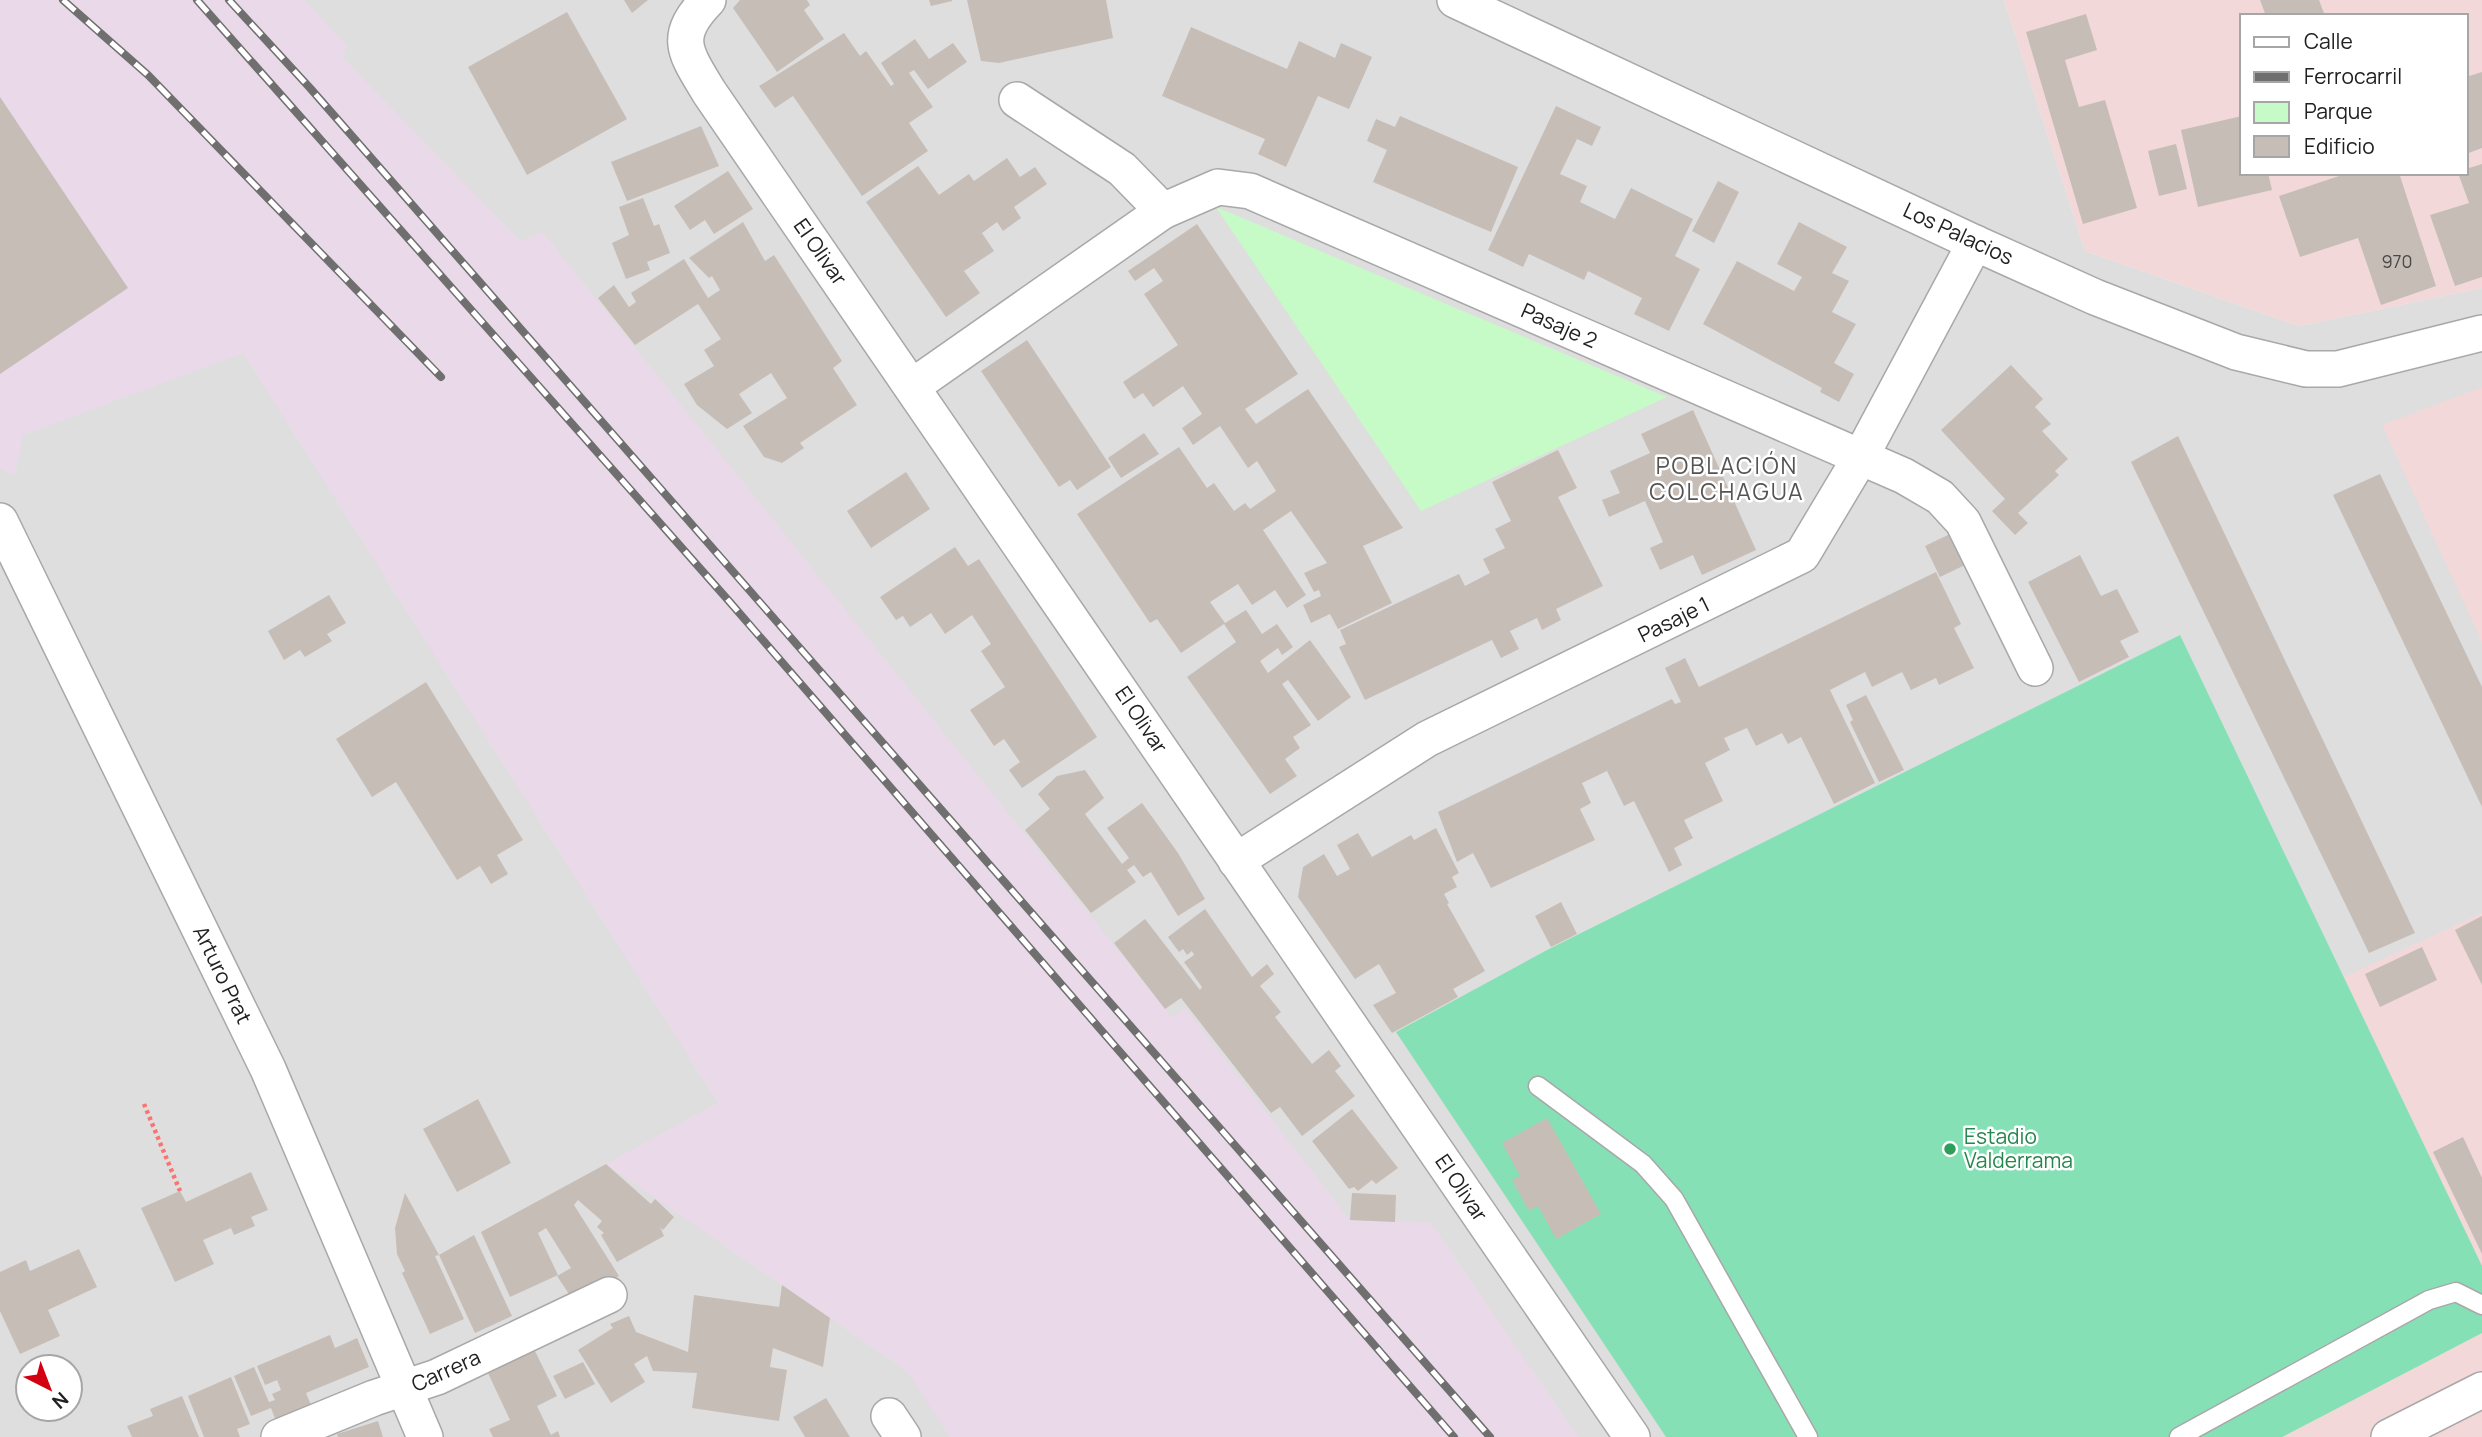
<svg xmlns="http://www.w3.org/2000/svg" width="2482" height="1437" font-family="Manrope,sans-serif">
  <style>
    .residential { fill: #dfdede; fill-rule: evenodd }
    .commercial { fill: #f2d8d9; fill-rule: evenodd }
    .industrial { fill: #eadae9 }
    .park { fill: #c6fac6 }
    .pitch { fill: #86e0b6 }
    .building { fill: #c6bdb7 }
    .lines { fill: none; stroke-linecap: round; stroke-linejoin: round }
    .service-casing { stroke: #a8a8a8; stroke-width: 21 }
    .minor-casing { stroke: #a8a8a8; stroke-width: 38 }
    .path { stroke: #fa7370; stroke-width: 4.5; stroke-dasharray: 3.5 3.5; stroke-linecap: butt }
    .service { stroke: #fff; stroke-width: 18 }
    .minor { stroke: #fff; stroke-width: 35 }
    .rail-casing { stroke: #6f6f6f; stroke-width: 8 }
    .rail { stroke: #fff; stroke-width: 5; stroke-dasharray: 16; stroke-linecap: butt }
    .leisure-dot { fill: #2e9e5b; stroke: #fff; stroke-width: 2.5 }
    .labels { text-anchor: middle; stroke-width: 5; stroke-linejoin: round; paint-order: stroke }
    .number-label { font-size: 18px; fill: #4a4846 }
    .street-label { font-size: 21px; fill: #212121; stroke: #fff }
    .leisure-label { font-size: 21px; fill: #27864d; stroke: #fff; text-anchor: start }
    .neighbourhood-label { font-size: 23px; letter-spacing: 2px; fill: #545454; stroke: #fff }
  </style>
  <rect width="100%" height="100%" fill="#f1eee8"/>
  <!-- residential -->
  <path class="residential" d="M0,0H2004L2085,251L2299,326L2482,288V1437H0ZM28,1367H70V1409H28Z"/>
  <!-- commercial -->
  <g class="commercial">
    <path d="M2004,0H2482V288L2299,326L2085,251ZM2242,16H2466V173H2242Z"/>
    <polygon points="2482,387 2482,642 2382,425"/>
    <polygon points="2482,913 2482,1266 2344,977"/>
    <polygon points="2482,1332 2482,1437 2282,1437"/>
  </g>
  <!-- industrial -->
  <polygon class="industrial" points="0,0 304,0 347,46 342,57 520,241 543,233 1172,1018 1185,1008 1350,1220 1431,1223 1578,1437 950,1437 907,1371 606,1164 718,1103 243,353 23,435 15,475 0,468"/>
  <!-- park -->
  <polygon class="park" points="1216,207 1667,397 1421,511"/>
  <!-- pitch -->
  <polygon class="pitch" points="2180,635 2482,1266 2482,1333 2282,1437 1666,1437 1396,1032 1549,949"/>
  <!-- building -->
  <g class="building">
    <polygon points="624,0 648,0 632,13"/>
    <polygon points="740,0 807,0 810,5 804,10 824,39 777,72 733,8"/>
    <polygon points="929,0 952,0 952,1 931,6"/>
    <polygon points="967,0 1106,0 1113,38 999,63 981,61"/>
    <polygon points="2260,0 2319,0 2325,16 2266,16"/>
    <polygon points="567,12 627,119 527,175 468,67"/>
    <polygon points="2086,14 2097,50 2065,60 2079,107 2105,100 2137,208 2083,224 2026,32"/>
    <polygon points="1191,27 1287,69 1299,41 1335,58 1341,43 1372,57 1349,109 1318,96 1286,167 1258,154 1265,139 1162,96"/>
    <polygon points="844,33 860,56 866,51 891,86 894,84 881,63 915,39 929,59 953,43 967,62 928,89 914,70 909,73 933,107 909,123 928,151 862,196 793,96 775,108 759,86"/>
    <polygon points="2482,72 2482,148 2466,154 2466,77"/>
    <polygon points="0,97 128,288 0,374"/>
    <polygon points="1556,106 1601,127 1592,146 1577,139 1560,174 1587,186 1580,202 1615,219 1631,188 1693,219 1675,256 1700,269 1669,331 1634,314 1642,298 1588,271 1584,280 1529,254 1523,267 1488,250"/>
    <polygon points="1400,116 1518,167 1491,232 1373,182 1387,150 1367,141 1376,119 1395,127"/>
    <polygon points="2242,116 2242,173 2268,173 2272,190 2198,207 2181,130"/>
    <polygon points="701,126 719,166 627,201 611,162"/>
    <polygon points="2176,144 2187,189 2159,196 2148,151"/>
    <polygon points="1007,158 1020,177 1035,167 1047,184 1014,207 1021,218 1003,231 997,222 982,233 994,251 964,271 980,293 946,317 866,202 918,166 939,195 969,174 974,181"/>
    <polygon points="2482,164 2482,277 2455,286 2430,215 2469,203 2458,173 2466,173 2466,169"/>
    <polygon points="728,171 753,209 714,234 705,220 690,230 674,206"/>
    <polygon points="2348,173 2399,173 2436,286 2381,305 2358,238 2300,257 2279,196"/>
    <polygon points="1718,181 1739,192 1714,243 1692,231"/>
    <polygon points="643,198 654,226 659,224 670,253 647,262 650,270 626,279 612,243 629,235 619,207"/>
    <polygon points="743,222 765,261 774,255 842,361 833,368 857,405 800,443 804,448 782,463 764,457 743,426 787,398 771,373 739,394 752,413 727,429 697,405 684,384 714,366 704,350 721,339 698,304 635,345 598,298 614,285 629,307 636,302 631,293 684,259 708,298 720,290 712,276 709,278 689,258"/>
    <polygon points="1799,222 1847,247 1832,273 1849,281 1832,312 1856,324 1834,363 1854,374 1839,402 1820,392 1822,388 1703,324 1737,261 1794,291 1802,277 1777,264"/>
    <polygon points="1197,224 1298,374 1245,409 1256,424 1308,389 1403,528 1363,546 1392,603 1338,629 1330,614 1311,623 1303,605 1321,596 1319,590 1314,592 1304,573 1327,563 1291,511 1263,530 1306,595 1287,608 1275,590 1252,605 1238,584 1210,602 1225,623 1246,610 1262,634 1277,624 1293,647 1282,655 1278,648 1260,661 1268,673 1310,640 1351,697 1318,721 1288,680 1282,684 1311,725 1293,737 1300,748 1285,759 1297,776 1270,794 1187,677 1236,642 1224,624 1181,653 1157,619 1150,623 1077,514 1179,447 1207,488 1214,483 1234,511 1245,503 1250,509 1276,491 1257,461 1248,468 1220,426 1193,445 1182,428 1202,414 1183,386 1153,407 1143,393 1134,399 1123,382 1178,345 1144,294 1163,281 1154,268 1135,281 1128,271"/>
    <polygon points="1027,340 1111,467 1077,490 1070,480 1059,487 981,371"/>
    <polygon points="2011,365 2043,399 2035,407 2051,424 2042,431 2068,459 2055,471 2059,475 2018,513 2028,523 2015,535 1992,511 2005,499 1941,430"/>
    <polygon points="1693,410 1756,550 1702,575 1693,555 1660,570 1650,548 1663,542 1645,501 1609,517 1602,500 1620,493 1610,471 1650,453 1641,434"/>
    <polygon points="1144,433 1159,454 1121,478 1108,458"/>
    <polygon points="2178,436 2415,933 2369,953 2131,462"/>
    <polygon points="1558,450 1577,488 1558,497 1603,586 1556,609 1561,620 1542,630 1537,618 1510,631 1519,649 1501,658 1492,640 1365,700 1339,647 1346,644 1340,630 1459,574 1465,586 1490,573 1483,559 1505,548 1495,529 1511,521 1492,482"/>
    <polygon points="906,472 930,509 871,548 847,511"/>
    <polygon points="2380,474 2482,687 2482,807 2333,495"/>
    <polygon points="1950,534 1965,565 1940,577 1925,546"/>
    <polygon points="955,547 968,566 979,559 1097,737 1022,788 1009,770 1020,762 1004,739 994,746 970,710 1005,687 981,651 991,644 972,615 945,634 931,613 910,627 903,616 896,620 880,597"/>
    <polygon points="2080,555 2101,596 2117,589 2139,632 2120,641 2129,657 2079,682 2028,582"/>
    <polygon points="1936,572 1961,624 1954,628 1974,668 1939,685 1936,678 1911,690 1902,672 1872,687 1865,672 1830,690 1875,783 1834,804 1801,737 1788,744 1782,733 1756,746 1747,728 1724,738 1730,750 1705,763 1723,801 1684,820 1693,838 1674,848 1682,865 1669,872 1634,801 1624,806 1607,771 1582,783 1591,803 1580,809 1595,840 1491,888 1473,853 1457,862 1438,812 1672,699 1675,704 1681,702 1665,668 1685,658 1699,687"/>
    <polygon points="329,595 346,623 327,634 332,641 305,657 300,650 284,660 268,631"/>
    <polygon points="426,682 523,840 497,855 508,874 491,884 480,866 457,880 396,782 372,797 336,739"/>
    <polygon points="1866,695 1904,770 1879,782 1850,722 1853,720 1846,705"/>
    <polygon points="1085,770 1104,798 1085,814 1122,864 1129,858 1107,828 1142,803 1178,853 1205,899 1178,916 1151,872 1143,877 1134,865 1127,870 1136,882 1091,913 1025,830 1050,809 1038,794 1057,776"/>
    <polygon points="1436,828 1459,873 1452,877 1457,887 1444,894 1449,903 1447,904 1485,971 1453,989 1458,997 1392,1033 1373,1005 1396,993 1379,964 1355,979 1298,897 1303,867 1324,854 1337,876 1350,869 1337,845 1358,833 1372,857 1411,835 1414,840"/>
    <polygon points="1561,902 1577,934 1551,947 1535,916"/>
    <polygon points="1205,909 1252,977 1267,964 1274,974 1260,986 1281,1012 1275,1017 1312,1064 1329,1050 1341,1066 1335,1071 1355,1096 1302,1136 1280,1107 1271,1113 1181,998 1165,1009 1114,943 1145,919 1200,990 1202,987 1184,962 1194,955 1192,951 1187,955 1183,949 1179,952 1168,937"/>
    <polygon points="2482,916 2482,985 2455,930"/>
    <polygon points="2422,947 2437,980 2380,1007 2365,974"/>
    <polygon points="478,1099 511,1163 457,1192 423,1129"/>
    <polygon points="1352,1109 1398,1168 1376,1184 1372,1180 1358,1191 1354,1187 1349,1189 1312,1141"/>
    <polygon points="1547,1118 1601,1214 1556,1239 1538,1206 1529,1211 1512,1180 1520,1176 1502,1143"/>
    <polygon points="2463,1137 2482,1178 2482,1254 2433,1152"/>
    <polygon points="606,1164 651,1204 655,1199 674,1217 663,1230 660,1227 664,1236 617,1262 601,1235 604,1233 597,1227 602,1221 578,1200 574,1205 619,1276 575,1303 557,1276 571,1268 546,1228 538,1233 558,1275 510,1297 481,1232"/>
    <polygon points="251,1172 268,1210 251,1217 255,1226 234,1235 231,1228 203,1240 214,1264 175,1282 141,1208 180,1191 186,1202"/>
    <polygon points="405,1193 439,1255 435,1256 464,1319 430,1334 402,1273 405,1271 397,1254 395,1228"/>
    <polygon points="1352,1193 1396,1195 1395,1222 1350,1220"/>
    <polygon points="474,1235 512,1316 475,1333 439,1255"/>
    <polygon points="79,1249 97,1287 48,1310 60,1336 20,1354 0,1311 0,1272 26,1260 30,1271"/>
    <polygon points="782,1285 830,1318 823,1367 773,1348 770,1367 787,1370 779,1421 692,1408 697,1373 653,1371 647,1356 634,1364 645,1382 611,1403 578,1350 613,1328 610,1324 629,1316 636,1332 688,1352 694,1295 779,1307"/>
    <polygon points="330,1335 335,1348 357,1338 369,1367 306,1393 314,1412 278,1426 271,1408 251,1416 234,1376 254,1367 269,1402 275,1400 272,1394 281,1390 277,1380 265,1385 257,1366"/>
    <polygon points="534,1349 557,1396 537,1406 551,1435 558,1431 560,1437 493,1437 489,1429 510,1420 487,1371"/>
    <polygon points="583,1362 595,1384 565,1399 553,1376"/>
    <polygon points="231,1377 250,1424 237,1429 240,1437 204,1437 188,1396"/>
    <polygon points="182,1396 199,1437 132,1437 127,1426 153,1416 150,1409"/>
    <polygon points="826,1398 850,1437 805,1437 793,1417"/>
    <polygon points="378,1421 383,1437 338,1437 337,1434"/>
  </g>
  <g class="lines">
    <defs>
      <g id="service">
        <polyline points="1538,1086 1643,1164 1674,1199 1808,1437"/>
        <polyline points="2179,1437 2429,1300 2456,1292 2482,1305"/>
      </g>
      <g id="minor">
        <path d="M708,0C672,37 685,52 709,92L1632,1437"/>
        <polyline points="1455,0 1975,243 2095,297 2236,352 2306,369 2338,369 2482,333"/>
        <polyline points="1017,100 1122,169 1163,211 1218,187 1250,191 1904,476 1940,497 1963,522 2035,668"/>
        <polyline points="913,386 1163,211"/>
        <polyline points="0,521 268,1069 425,1437"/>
        <polyline points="1236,861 1427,739 1802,555 1860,458 1975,243"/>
        <polyline points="889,1416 903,1437"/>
        <polyline points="279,1437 374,1398 437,1377 609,1295"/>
        <polyline points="2389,1437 2482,1390"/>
      </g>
    </defs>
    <!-- service casing -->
    <use href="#service" class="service-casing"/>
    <!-- minor casing -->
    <use href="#minor" class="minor-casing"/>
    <!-- path -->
    <polyline class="path" points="144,1104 180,1191"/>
    <!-- service -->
    <use href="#service" class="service"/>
    <!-- minor -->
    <use href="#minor" class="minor"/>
    <defs>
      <g id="rail">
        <polyline points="63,0 148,75 441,377"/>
        <polyline points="197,0 728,600 1454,1437"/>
        <polyline points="229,0 310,88 1490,1437"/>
      </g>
    </defs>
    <!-- rail casing -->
    <use href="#rail" class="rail-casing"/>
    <!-- rail -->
    <use href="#rail" class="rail"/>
  </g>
  <!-- markers -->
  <circle class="leisure-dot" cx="1950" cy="1149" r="7"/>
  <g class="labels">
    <!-- number labels -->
    <g class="number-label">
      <text x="2397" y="268">970</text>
    </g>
    <!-- street labels -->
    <g class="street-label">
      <text transform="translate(1958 234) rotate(25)" y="7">Los Palacios</text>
      <text transform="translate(820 252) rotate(55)" y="7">El Olivar</text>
      <text transform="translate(1559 326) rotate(24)" y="7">Pasaje 2</text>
      <text transform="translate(1674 620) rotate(-26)" y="7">Pasaje 1</text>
      <text transform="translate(1141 720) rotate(56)" y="7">El Olivar</text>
      <text transform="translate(222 975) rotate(64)" y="7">Arturo Prat</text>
      <text transform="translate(1461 1188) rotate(56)" y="7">El Olivar</text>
      <text transform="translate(446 1371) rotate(-24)" y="7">Carrera</text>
    </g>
    <!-- leisure labels -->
    <g class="leisure-label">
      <text x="1964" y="1144">Estadio<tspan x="1964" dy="24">Valderrama</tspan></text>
    </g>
    <!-- neighbourhood labels -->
    <g class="neighbourhood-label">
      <text x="1727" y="474">POBLACIÓN<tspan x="1727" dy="26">COLCHAGUA</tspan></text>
    </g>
  </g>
  <!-- legend -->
  <rect x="2240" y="14" width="228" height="161" fill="#ffffff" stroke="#a6a6a6" stroke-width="2"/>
  <rect x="2254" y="37" width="35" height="10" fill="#ffffff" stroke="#a6a6a6" stroke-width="2"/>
  <text x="2304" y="49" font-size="21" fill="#212121">Calle</text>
  <rect x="2254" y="72" width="35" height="10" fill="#6f6f6f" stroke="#a6a6a6" stroke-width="2"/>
  <text x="2304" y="84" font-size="21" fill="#212121">Ferrocarril</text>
  <rect x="2254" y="102" width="35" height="21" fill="#c6fac6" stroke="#a6a6a6" stroke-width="2"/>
  <text x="2304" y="119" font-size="21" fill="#212121">Parque</text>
  <rect x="2254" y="136" width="35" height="21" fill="#c6bdb7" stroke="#a6a6a6" stroke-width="2"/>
  <text x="2304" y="154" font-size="21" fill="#212121">Edificio</text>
  <!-- north arrow -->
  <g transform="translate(49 1388) rotate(138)"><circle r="33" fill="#ffffff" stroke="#a6a6a6" stroke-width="2"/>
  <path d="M0-5L12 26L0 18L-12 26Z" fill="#d20011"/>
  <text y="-10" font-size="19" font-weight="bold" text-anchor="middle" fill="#212121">N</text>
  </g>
</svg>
